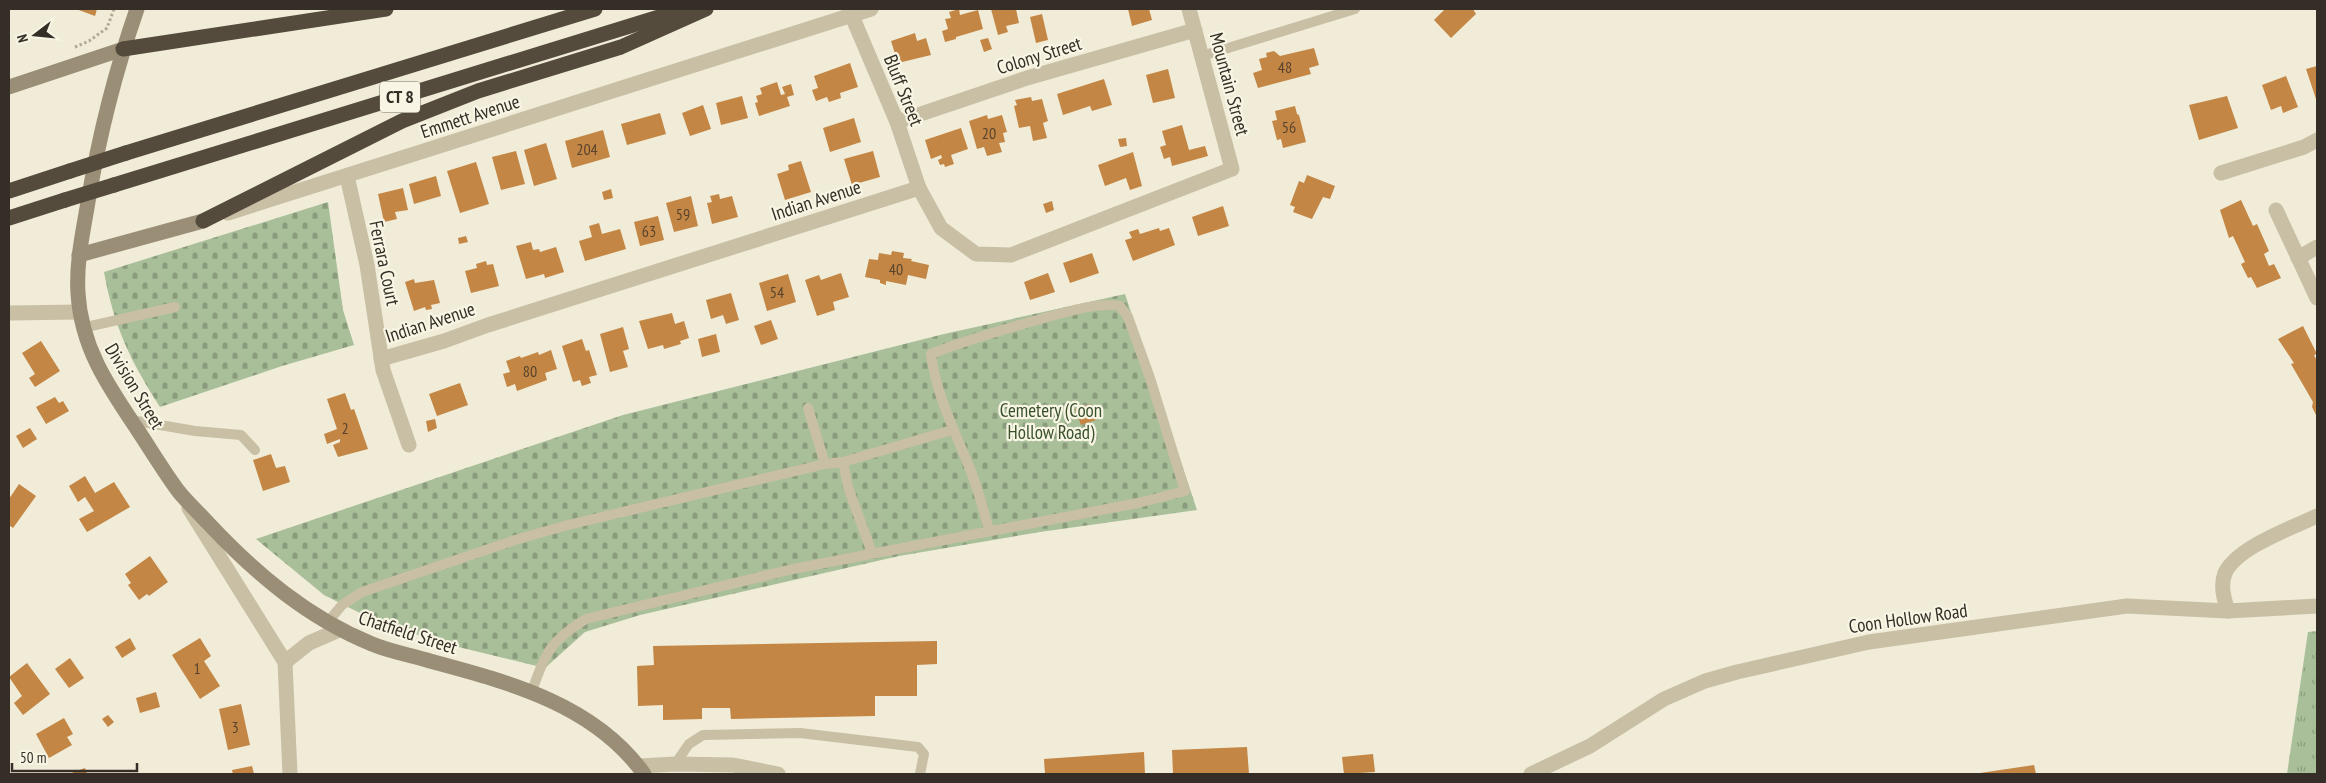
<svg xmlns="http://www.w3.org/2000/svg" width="2326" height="783" font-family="'PT Sans Narrow',sans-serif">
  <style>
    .cemetery { fill: url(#cemetery-stones) }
    .park { fill: url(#park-tufts) }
    .building { fill: #c38644 }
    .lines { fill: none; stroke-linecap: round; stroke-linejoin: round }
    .path { stroke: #b3a98f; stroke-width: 3; stroke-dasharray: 2.5 2.5; stroke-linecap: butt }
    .lane { stroke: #c8bfa5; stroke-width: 10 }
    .street { stroke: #c8bfa5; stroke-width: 15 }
    .secondary { stroke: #9b8e77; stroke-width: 15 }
    .highway { stroke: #544b3d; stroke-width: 15 }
    .highway-bridge { stroke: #544b3d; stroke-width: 15 }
    .labels { text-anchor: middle; stroke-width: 4.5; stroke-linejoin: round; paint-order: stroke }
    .number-label { font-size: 16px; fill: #58442e }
    .shield { fill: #f8f5e4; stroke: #6f6a5f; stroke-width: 1 }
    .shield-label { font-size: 18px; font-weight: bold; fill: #342e26 }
    .street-label { font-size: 19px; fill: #342e26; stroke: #f8f5e4 }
    .park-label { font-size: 19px; fill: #38512b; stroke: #f8f5e4 }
  </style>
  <defs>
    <pattern id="cemetery-stones" width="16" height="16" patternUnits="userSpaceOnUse" patternTransform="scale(1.25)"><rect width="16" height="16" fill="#a8bf99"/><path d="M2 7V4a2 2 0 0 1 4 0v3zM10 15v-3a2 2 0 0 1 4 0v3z" fill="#8a9c7d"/></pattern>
    <pattern id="park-tufts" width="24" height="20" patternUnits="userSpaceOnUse" patternTransform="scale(1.25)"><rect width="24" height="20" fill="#a8bf99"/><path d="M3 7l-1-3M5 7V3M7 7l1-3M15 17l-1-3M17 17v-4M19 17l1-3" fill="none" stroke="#8a9c7d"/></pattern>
  </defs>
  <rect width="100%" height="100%" fill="#f0ecd8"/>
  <!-- cemetery -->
  <g class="cemetery">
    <path d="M328,202L343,310L354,345L282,366L160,407C130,360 114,327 104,272Z"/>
    <polygon points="1125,294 1197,510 1040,532 899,556 640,615 585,632 545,668 450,645 378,622 324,595 256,539 623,415 944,334"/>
  </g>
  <!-- park -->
  <polygon class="park" points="2317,631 2317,774 2287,774 2308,632"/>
  <!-- building -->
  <g class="building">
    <polygon points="76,9 97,9 95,16"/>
    <polygon points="959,9 960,15 978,10 983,29 956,37 956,39 945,42 942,31 948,29 945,19 951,18 949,12"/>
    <polygon points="991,9 1016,9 1019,23 1006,26 1008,32 998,35"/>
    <polygon points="1128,9 1149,9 1152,20 1132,26"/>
    <polygon points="1445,9 1473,9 1476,14 1451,38 1434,20"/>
    <polygon points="1042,14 1048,40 1036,43 1030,17"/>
    <polygon points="915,33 917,41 926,38 931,55 898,63 891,41"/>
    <polygon points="988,38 992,49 984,52 980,40"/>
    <polygon points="1314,48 1319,65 1309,68 1311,74 1258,88 1253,73 1262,70 1259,59 1267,57 1266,53 1274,51 1280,56"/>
    <polygon points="850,63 858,87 840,93 841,98 829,102 827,97 816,101 812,90 818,88 814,76"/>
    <polygon points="2317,66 2317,102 2306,69"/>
    <polygon points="1168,69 1175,98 1153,103 1146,75"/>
    <polygon points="2286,76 2298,107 2283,113 2281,106 2271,110 2262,85"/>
    <polygon points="1104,79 1112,105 1092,111 1090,106 1063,115 1057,94"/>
    <polygon points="777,82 781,95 785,94 782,87 791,84 794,95 787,97 790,106 759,116 755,103 758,102 756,96 762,94 760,88"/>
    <polygon points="742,96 748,118 721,125 716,103"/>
    <polygon points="2227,96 2238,128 2199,140 2189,105"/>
    <polygon points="1031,97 1032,101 1042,99 1048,121 1043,123 1047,138 1033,141 1030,126 1019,128 1014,106 1017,105 1015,100"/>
    <polygon points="703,105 711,129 690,136 682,113"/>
    <polygon points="1295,106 1297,114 1299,115 1306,142 1283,148 1281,139 1277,140 1272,121 1277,120 1275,111"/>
    <polygon points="660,113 666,134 627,145 621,124"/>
    <polygon points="987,115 988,119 1002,115 1007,132 1003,133 1005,142 999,143 1002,152 987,156 984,147 977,149 969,121"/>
    <polygon points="854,118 861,142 830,152 823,128"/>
    <polygon points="1182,125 1189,150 1205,146 1208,156 1172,166 1170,157 1164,159 1160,147 1166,145 1162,131"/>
    <polygon points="961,128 968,149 951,155 954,164 945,167 944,164 940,165 938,160 942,158 941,155 931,159 925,140"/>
    <polygon points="603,130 610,157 572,168 565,141"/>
    <polygon points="1126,138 1127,146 1120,147 1118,139"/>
    <polygon points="546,143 557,179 534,186 524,150"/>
    <polygon points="516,151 525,184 501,190 492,157"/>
    <polygon points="873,151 880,177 852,185 844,159"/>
    <polygon points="1133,152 1142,186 1130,190 1126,178 1105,186 1098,165"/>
    <polygon points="801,161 811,192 785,200 777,174 789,170 788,165"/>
    <polygon points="476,162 489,204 460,213 447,171"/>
    <polygon points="1307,175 1335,186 1330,199 1323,197 1312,219 1293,212 1295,207 1290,205 1299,181 1304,183"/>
    <polygon points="436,176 441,196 414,204 409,184"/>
    <polygon points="403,188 408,210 395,212 397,219 384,222 378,194"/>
    <polygon points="611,189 613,198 604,200 602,192"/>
    <polygon points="719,194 720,199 732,196 738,217 712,224 707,203 712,202 710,196"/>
    <polygon points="691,196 698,226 674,232 666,203"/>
    <polygon points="2241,200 2253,226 2257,224 2269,251 2264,254 2269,266 2274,264 2281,278 2257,288 2251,277 2248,278 2241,264 2245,262 2233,236 2229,238 2220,210"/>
    <polygon points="1052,201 1054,210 1046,213 1043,204"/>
    <polygon points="1223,206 1229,226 1198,236 1192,217"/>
    <polygon points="658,216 664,240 640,246 634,222"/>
    <polygon points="599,223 602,234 620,229 626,249 585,261 579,241 592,237 589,226"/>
    <polygon points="1159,228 1160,231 1169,228 1175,245 1133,261 1125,240 1132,238 1129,232 1138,229 1140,234"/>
    <polygon points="466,236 468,242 459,244 458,238"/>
    <polygon points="531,242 533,250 539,249 540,252 556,247 564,272 545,278 544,274 526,279 516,246"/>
    <polygon points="892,251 904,253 903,258 912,259 911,261 929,265 926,279 908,275 906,285 886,281 886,285 880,283 880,280 865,277 869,259 878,260 879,253 891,255"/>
    <polygon points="1092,253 1099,273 1070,283 1063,263"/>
    <polygon points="486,261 487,265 493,264 499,286 471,293 465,271 477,268 476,264"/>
    <polygon points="841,273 849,297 833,302 835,310 817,316 805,280 819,275 821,280"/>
    <polygon points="1048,273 1055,292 1030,300 1024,282"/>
    <polygon points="788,274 796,302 767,311 759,283"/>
    <polygon points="414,279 415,283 434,280 440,303 431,305 432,309 426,310 425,307 414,311 405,282"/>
    <polygon points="731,293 739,320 726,324 723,315 711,319 706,300"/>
    <polygon points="672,313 675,324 684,321 689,338 680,341 681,344 664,349 663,345 648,349 639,321"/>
    <polygon points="771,320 778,339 761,345 754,326"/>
    <polygon points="2303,326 2317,354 2314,355 2317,361 2317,417 2312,407 2313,402 2291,364 2294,363 2278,339"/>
    <polygon points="623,327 629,349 623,351 628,367 610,372 600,334"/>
    <polygon points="716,334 720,352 702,357 698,339"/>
    <polygon points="582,339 586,351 589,350 597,375 589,377 591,383 582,386 580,380 573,382 562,346"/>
    <polygon points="41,341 60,371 35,387 29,378 35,374 22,353"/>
    <polygon points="551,350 557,369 545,373 547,380 517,391 515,384 507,387 503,374 510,372 506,361 520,356 521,358 538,352 539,355"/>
    <polygon points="460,383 468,405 437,416 429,394"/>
    <polygon points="345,393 351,410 354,409 368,449 338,457 333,445 340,442 340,439 327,444 324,434 337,429 327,399"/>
    <polygon points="55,397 59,403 63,401 69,411 46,424 36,407"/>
    <polygon points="1091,404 1096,420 1081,425 1075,409"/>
    <polygon points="435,419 437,428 428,432 426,421"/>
    <polygon points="30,428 37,439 23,448 16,436"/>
    <polygon points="271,454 276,468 285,466 290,482 263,491 253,460"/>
    <polygon points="85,476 95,493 114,482 130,507 87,532 79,519 94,511 85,497 78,502 69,486"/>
    <polygon points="19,484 36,496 13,528 9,525 9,499"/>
    <polygon points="150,556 168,582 149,596 147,594 139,600 128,585 131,583 125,574"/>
    <polygon points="130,638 136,649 122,658 115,647"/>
    <polygon points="200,638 211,656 204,661 220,686 200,699 172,655"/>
    <polygon points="937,641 937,664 917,665 917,696 875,696 875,716 731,719 730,708 702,708 702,719 663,720 663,705 638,706 637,666 654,665 653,646"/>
    <polygon points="70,658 84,678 69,688 55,669"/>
    <polygon points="27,663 50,694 23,715 14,703 22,696 9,677"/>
    <polygon points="156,692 160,707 140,713 136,698"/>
    <polygon points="241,704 250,745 228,750 219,709"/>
    <polygon points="108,715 114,722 108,727 102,719"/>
    <polygon points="64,718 73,734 67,737 72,745 49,758 36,734"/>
    <polygon points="1247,747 1249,774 1173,774 1172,750"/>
    <polygon points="1144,752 1145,774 1045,774 1044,759"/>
    <polygon points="1373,754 1375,772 1344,774 1342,757"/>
    <polygon points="2034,765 2036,774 1980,774 1980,773"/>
    <polygon points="252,766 254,774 233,774 232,770"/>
    <polygon points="85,768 87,774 69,774"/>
  </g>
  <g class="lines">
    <!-- path -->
    <polyline class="path" points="75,47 89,41 107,28 114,9"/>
    <!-- lane -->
    <g class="lane">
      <polyline points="1202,56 1355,9"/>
      <polyline points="82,328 175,307"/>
      <polyline points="808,408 825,464"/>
      <polyline points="131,420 195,431 241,435 255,450"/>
      <polyline points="843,462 848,487 872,553"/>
      <polyline points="327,623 342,605 362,592 515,540 568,525 825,464 843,462 952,430"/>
      <path d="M532,691C545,653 551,640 586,619L793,569L1138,503L1185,491L1150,378L1128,317L1120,306C1095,302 1068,312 1044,318C1006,329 968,339 931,354C936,394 953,427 968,464C977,485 983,508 989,530"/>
      <polyline points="675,764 689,744 703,735 800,733 918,747 924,754 920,774"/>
    </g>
    <!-- street -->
    <g class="street">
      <polyline points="849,9 897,122 919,188"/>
      <polyline points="897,122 1027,78 1195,30"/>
      <polyline points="2221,173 2304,147 2317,140"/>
      <polyline points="347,176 367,265 383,370 409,445"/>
      <polyline points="2276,210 2317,298"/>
      <polyline points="228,213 871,9"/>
      <polyline points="2298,258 2317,247"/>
      <polyline points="9,313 80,312"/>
      <polyline points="381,359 444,341 488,325 919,188 941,228 976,254 1011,255 1232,169 1189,9"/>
      <polyline points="189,508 285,662 290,774"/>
      <path d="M2228,611C2224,599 2220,586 2225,573C2237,547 2292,528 2317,516"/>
      <polyline points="285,662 309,643 339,630"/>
      <polyline points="639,766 675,764 733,765 778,774"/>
      <polyline points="1531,774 1590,746 1664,699 1705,681 1737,672 1869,642 2127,606 2228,611 2317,606"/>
    </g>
    <!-- secondary -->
    <g class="secondary">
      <path d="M137,9C115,72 99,136 88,202C83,232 76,262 78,293C81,347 108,386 137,429C151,450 164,472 179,492C188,503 199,513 209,524C256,574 308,618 372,644C391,652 411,655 430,661C508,682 594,704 644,774"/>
      <polyline points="9,87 123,49"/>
      <polyline points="79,255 203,221"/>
    </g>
    <!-- highway -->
    <g class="highway">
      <polyline points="123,49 386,9"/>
      <polyline points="126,153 595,9"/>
      <polyline points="114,185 685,9"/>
      <polyline points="9,191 70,171"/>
      <polyline points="9,218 65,200"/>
      <polyline points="203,221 402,121 478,91 621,47 706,9"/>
    </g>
    <!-- highway-bridge -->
    <g class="highway-bridge">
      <polyline points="70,171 126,153"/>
      <polyline points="65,200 114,185"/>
    </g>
  </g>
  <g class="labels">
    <!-- number labels -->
    <g class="number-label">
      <text x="1285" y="73">48</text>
      <text x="1289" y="133">56</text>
      <text x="989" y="139">20</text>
      <text x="587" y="155">204</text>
      <text x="683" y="220">59</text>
      <text x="649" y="237">63</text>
      <text x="896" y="275">40</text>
      <text x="777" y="298">54</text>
      <text x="530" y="377">80</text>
      <text x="345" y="434">2</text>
      <text x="197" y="674">1</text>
      <text x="235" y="733">3</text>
    </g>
    <!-- shield labels -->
    <rect class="shield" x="380" y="81.5" width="40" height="31" rx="4"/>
    <g class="shield-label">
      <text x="400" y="103">CT 8</text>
    </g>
    <!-- street labels -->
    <g class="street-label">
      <text transform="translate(1039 55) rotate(-17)" y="7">Colony Street</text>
      <text transform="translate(1230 84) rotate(75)" y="7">Mountain Street</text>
      <text transform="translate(904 90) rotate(68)" y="7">Bluff Street</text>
      <text transform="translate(470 116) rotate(-18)" y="7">Emmett Avenue</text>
      <text transform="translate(816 200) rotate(-18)" y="7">Indian Avenue</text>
      <text transform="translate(385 263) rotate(78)" y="7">Ferrara Court</text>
      <text transform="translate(430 322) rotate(-18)" y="7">Indian Avenue</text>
      <text transform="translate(135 386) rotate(59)" y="7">Division Street</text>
      <text transform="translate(1908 618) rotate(-8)" y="7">Coon Hollow Road</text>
      <text transform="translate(408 632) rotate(18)" y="7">Chatfield Street</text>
    </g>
    <!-- park labels -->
    <g class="park-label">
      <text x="1051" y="417">Cemetery (Coon<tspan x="1051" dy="22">Hollow Road)</tspan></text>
    </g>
  </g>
  <!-- border -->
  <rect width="2326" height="783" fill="none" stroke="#342e26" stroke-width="20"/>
  <!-- north arrow -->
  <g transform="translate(35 35) rotate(254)" stroke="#f8f5e4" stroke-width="4" paint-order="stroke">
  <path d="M0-4L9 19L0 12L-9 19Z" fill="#342e26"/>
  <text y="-8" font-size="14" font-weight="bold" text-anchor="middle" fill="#342e26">N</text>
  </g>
  <!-- scale -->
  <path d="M12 763v8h125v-8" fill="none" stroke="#342e26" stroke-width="2.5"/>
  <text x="20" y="763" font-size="15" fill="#342e26" stroke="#f8f5e4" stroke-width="4" paint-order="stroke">50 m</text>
</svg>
